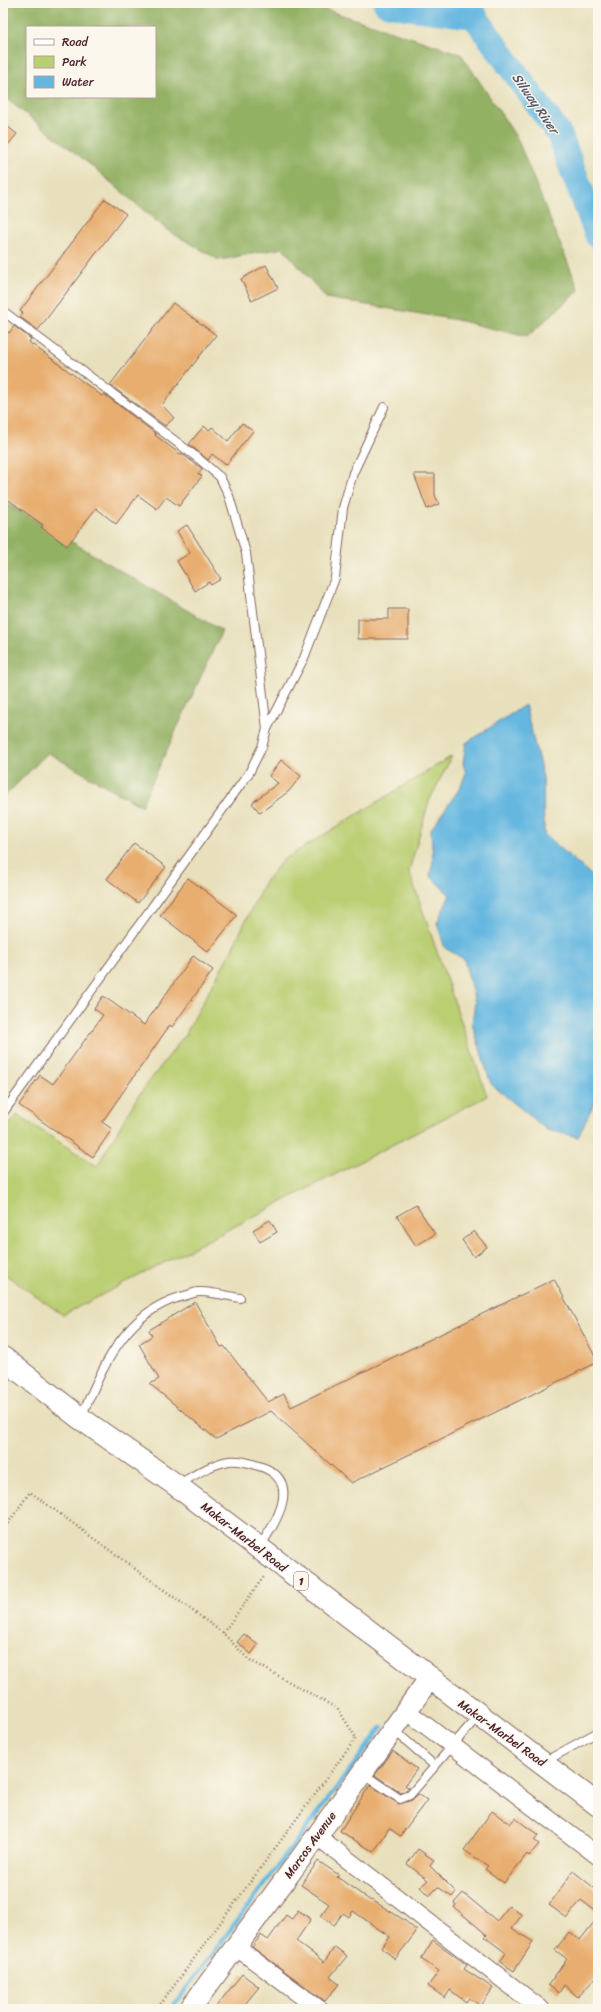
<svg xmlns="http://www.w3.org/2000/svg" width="601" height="2012" font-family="Sriracha,sans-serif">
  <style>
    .green { fill: #bace72; stroke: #82764e }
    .forest { fill: #93b164; stroke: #6e6848; fill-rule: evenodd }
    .water { fill: #65b7e0; stroke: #586b86 }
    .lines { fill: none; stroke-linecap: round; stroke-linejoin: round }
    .stream { stroke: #65b7e0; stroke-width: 4.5 }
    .river { stroke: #65b7e0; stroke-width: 26 }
    .building { fill: #e8ae6f }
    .service-casing { stroke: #81635e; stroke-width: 10 }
    .minor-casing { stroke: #81635e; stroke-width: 19 }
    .tertiary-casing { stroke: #81635e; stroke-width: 23 }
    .primary-casing { stroke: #81635e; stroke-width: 24 }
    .path { stroke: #81635e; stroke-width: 2.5; stroke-dasharray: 1 3; stroke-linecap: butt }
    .service { stroke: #fff; stroke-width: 8 }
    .minor { stroke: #fff; stroke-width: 17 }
    .tertiary { stroke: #fff; stroke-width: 21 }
    .primary { stroke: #fff; stroke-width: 22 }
    .labels { text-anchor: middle; stroke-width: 3; stroke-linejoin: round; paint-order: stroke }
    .shield { fill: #fbf7ec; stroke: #7f6065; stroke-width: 1 }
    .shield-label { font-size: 11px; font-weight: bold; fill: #4a1f2b }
    .street-label { font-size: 12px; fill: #4a1f2b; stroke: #fbf7ec }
    .water-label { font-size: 13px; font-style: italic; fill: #53546a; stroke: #fbf7ec }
  </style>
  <rect width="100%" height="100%" fill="#fbf7ec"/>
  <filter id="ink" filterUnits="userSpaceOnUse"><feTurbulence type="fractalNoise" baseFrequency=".025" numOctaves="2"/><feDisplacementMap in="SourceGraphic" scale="8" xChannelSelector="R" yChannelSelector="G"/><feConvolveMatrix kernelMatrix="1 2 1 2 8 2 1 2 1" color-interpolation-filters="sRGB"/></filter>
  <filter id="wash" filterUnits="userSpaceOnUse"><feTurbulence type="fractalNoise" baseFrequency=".012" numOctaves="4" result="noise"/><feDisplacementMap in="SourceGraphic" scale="16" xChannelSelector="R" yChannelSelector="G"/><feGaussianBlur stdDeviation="0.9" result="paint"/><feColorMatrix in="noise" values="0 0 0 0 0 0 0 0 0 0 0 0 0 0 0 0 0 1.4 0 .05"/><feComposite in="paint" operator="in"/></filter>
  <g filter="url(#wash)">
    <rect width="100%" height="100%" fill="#e8e0bc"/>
    <!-- green -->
    <polygon class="green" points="452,756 429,801 409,871 487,1096 63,1315 3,1273 3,1133 17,1115 97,1166 138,1096 185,1035 232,949 264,883 283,860"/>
    <!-- forest -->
    <g class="forest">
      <path d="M3,3H306L461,54L517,138L579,290L527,337L457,320L326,298L283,248L219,260L167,230L87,162L3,96ZM27,27H155V97H27Z"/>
      <polygon points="3,501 222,631 141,806 48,753 3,798"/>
    </g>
    <!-- water -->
    <polygon class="water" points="525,705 543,778 544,834 598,881 598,1099 593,1105 578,1137 547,1130 491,1084 472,1023 475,1002 464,959 445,948 437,923 450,895 430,876 433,862 431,829 460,788 466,773 463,763 466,743"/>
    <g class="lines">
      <!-- stream -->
      <polyline class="stream" points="171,2009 382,1727"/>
      <!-- river -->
      <g class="river">
        <polyline points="386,3 406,7 475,16"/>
        <polyline points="465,3 559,134 598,236"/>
      </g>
    </g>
    <g id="blocks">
      <!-- building -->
      <g class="building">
        <polygon points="3,123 17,134 3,151"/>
        <polygon points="105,199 126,214 38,330 20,317 23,313 20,311"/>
        <polygon points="266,265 278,288 252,301 241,279"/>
        <polygon points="173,303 216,335 162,405 174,418 165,426 110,385"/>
        <polygon points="14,326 31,339 29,342 102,396 104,394 156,434 155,435 172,448 180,454 181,453 202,469 198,474 202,476 179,506 166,497 157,509 138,495 116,524 96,508 67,546 41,527 43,525 3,496 3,328 9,333"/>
        <polygon points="242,423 253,431 226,465 212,454 208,460 189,444 204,426 209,430 212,427 228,441"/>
        <polygon points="414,474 435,474 435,495 439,504 427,509"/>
        <polygon points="187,525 221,579 211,585 209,582 195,591 177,561 190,553 177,531"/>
        <polygon points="389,609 408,609 408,639 358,639 358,619 389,619"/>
        <polygon points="281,760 301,776 289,791 260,813 252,803 278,783 269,776"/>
        <polygon points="134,843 166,867 138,903 107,879"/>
        <polygon points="188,878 237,915 208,952 160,915"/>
        <polygon points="193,956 213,970 172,1027 170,1025 102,1122 112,1129 93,1157 19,1105 40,1075 53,1084 103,1015 94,1009 103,996 144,1025"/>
        <polygon points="416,1205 435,1234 416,1246 397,1216"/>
        <polygon points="270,1220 277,1232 260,1242 253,1230"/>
        <polygon points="474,1231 487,1247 474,1257 462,1240"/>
        <polygon points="554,1279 598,1362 351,1483 271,1411 216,1439 150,1384 159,1379 139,1344 152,1336 149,1330 195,1302 221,1347 224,1346 268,1402 284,1394 291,1407"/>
        <polygon points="244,1634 258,1645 251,1654 237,1642"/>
        <polygon points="393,1751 417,1769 405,1785 409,1788 401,1793 375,1775"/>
        <polygon points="370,1785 399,1804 412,1800 418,1794 427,1800 400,1836 389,1828 374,1852 340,1831"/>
        <polygon points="492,1811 510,1824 515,1818 538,1835 534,1840 539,1844 529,1856 527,1854 504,1883 485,1869 488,1866 464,1850"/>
        <polygon points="418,1849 434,1860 430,1866 456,1892 452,1897 438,1887 429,1896 420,1887 428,1880 407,1864"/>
        <polygon points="318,1861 339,1875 337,1877 371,1901 372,1900 404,1920 417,1931 395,1959 382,1948 390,1937 353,1911 349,1917 343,1913 334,1925 320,1916 329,1904 301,1885"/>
        <polygon points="573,1871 598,1891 598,1913 581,1900 567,1918 549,1905"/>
        <polygon points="463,1893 497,1921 509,1906 522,1915 512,1928 533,1942 514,1971 500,1962 506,1953 485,1937 487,1935 454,1907 456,1905 454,1903"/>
        <polygon points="298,1910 311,1919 296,1941 324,1962 335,1947 347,1956 330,1977 339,1984 325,2001 252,1947 261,1935 268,1940 286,1915 292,1919"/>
        <polygon points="598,1917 598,1975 578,1997 564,1985 559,1993 548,1985 567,1959 555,1950 569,1932 580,1940"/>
        <polygon points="433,1940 467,1965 464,1969 493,1988 481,2006 469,1998 466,2002 450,1990 445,1998 428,1986 439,1971 421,1959"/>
        <polygon points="242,1974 259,1987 241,2009 214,2009"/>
      </g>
    </g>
  </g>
  <g filter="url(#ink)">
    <use href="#blocks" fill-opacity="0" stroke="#81635e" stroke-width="1"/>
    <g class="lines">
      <defs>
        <g id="service">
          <polyline points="3,311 199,459 220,477 229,496 246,553 267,729 262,747 249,773 3,1113"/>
          <polyline points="267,729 304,658 335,578 343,508 353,473 384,407"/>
          <path d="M81,1417C103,1368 123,1314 180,1297C186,1296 192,1293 198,1292C210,1291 227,1296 240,1298"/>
          <path d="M179,1484C195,1475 211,1464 229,1461C238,1460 250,1463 259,1466C304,1480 276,1522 259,1548"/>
          <polyline points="544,1762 598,1732"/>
          <polyline points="435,1766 478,1716"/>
          <polyline points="362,1773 400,1799 410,1795 435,1766 394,1730"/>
        </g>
        <g id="minor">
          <polyline points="416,1718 598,1856"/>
          <polyline points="317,1836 541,2009"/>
          <polyline points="236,1947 319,2009"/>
        </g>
        <polyline id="tertiary" points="190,2009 317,1836 429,1679"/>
        <polyline id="primary" points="3,1358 80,1418 176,1485 598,1805"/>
      </defs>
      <!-- service casing -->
      <use href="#service" class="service-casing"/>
      <!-- minor casing -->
      <use href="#minor" class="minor-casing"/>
      <!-- tertiary casing -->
      <use href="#tertiary" class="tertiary-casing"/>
      <!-- primary casing -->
      <use href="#primary" class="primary-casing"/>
      <!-- path -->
      <g class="path">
        <polyline points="3,1530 30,1492 223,1633 248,1659 338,1709 356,1738 157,2009"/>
        <polyline points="223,1633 265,1575"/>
      </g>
      <!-- service -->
      <use href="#service" class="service"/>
      <!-- minor -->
      <use href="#minor" class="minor"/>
      <!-- tertiary -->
      <use href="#tertiary" class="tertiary"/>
      <!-- primary -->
      <use href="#primary" class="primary"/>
    </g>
  </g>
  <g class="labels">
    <!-- shield labels -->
    <rect class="shield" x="294" y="1572" width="14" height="18" rx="3"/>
    <g class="shield-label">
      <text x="301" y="1585">1</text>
    </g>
    <!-- street labels -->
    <g class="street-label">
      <text transform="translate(244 1537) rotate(38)" y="4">Makar-Marbel Road</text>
      <text transform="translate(502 1733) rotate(36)" y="4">Makar-Marbel Road</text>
      <text transform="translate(310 1845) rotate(-54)" y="4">Marcos Avenue</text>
    </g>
    <!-- water labels -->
    <g class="water-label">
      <text transform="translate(536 103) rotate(55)" y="5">Silway River</text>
    </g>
  </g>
  <!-- margin -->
  <rect width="601" height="2012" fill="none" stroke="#fbf7ec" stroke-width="16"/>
  <!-- legend -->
  <rect x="26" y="26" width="130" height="72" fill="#fbf7ec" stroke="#b4a19f"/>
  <rect x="34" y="39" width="20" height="6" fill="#ffffff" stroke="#b4a19f"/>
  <text x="62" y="46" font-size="12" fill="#4a1f2b">Road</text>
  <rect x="34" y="56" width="20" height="12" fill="#bace72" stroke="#b4a19f"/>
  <text x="62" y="66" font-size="12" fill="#4a1f2b">Park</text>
  <rect x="34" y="76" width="20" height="12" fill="#65b7e0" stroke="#b4a19f"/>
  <text x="62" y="86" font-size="12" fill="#4a1f2b">Water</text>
</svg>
